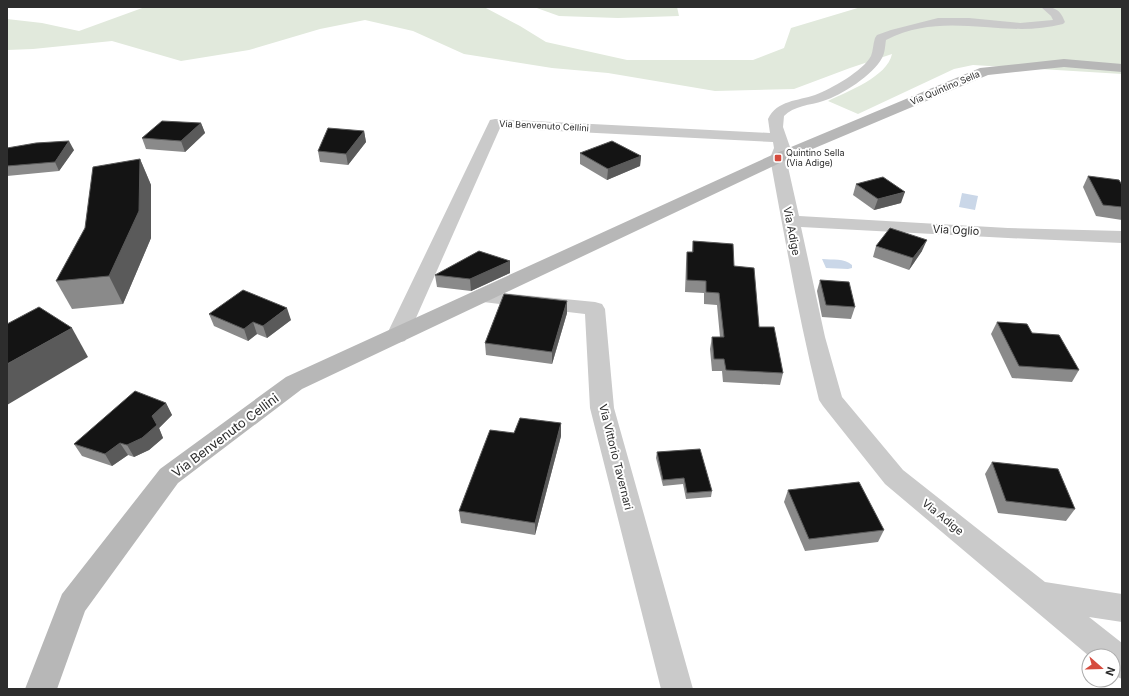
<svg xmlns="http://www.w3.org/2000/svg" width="1129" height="696" font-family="Inter,sans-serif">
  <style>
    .green { fill: #e1e9dc }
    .water { fill: #cad7e8 }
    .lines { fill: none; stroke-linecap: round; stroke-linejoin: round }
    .stream { fill: #cad7e8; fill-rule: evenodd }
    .street { fill: #cacaca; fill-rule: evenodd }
    .secondary { fill: #b7b7b7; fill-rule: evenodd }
    .wall { fill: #8a8a8a }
    .shaded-wall { fill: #5a5a5a }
    .building { fill: #141414; stroke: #5a5a5a }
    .poi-dot { fill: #d54b3e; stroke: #fff; stroke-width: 1.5 }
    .labels { text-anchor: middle; stroke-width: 4; stroke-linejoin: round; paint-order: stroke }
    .far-street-label { font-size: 9px; fill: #2d2d2d; stroke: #fff }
    .far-poi-label { font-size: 9px; fill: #2d2d2d; stroke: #fff; text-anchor: start }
    .street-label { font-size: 11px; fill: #2d2d2d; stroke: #fff }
    .near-street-label { font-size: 13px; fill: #2d2d2d; stroke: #fff }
  </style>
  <rect width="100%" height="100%" fill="#fff"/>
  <!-- green -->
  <g class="green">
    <path d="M145,7H484L520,26L546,42L627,60H753L784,48L791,28L861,7H1122V74L973,65L954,69L858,114L828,101C848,91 887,77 892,54L850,68L794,89L715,91L608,73L552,68L464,54L413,31L365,20L320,29L249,50L181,61L112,41L33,49L7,50V19L42,23L79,31Z"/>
    <polygon points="534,7 677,7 679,16 618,18 559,16"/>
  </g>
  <!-- water -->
  <g class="water">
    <polygon points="962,193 978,196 975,210 959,207"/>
    <path d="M822,259C833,260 844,258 852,265V268L848,269L826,268Z"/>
  </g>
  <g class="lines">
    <!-- stream -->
    <polygon class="stream" points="565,7 651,7 649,8 567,8"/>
    <!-- street -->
    <g class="street">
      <path d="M1041,7C1055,7 1060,9 1065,22L1063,24C1002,40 947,9 886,40C885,46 885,53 882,58C873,75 842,95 823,101C811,105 793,106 784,116L783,127L790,147L786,158L799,216L1008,228L1122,231V243L1008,238L801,227L825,337L842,397L903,470L1045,582L1122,594V622L1089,617L1122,643V679L1113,675V656H1089L885,484L823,406L819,400C799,320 785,239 770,158L774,148L773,142L500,128L408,336L405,341L397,343L389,341L386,336L490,120L495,119L770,133L768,119C777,100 798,101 815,95C831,89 863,71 871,56C873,51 873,44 875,38L877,35L891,30L938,18H969L1020,23L1053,20L1051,16Z"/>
      <polygon points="482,291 595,302 602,304 605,309 614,408 693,689 661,689 590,408 585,314 475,301 472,297 475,293"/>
    </g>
    <!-- secondary -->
    <polygon class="secondary" points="1064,59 1122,64 1122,72 1064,67 988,75 784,161 302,389 178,483 85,611 57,689 25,689 62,594 160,469 286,377 772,155 980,68"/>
  </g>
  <!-- wall -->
  <g class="wall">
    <polygon points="201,123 205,133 185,152 146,149 142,138"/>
    <polygon points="364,131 366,142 348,165 320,162 318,151"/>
    <polygon points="7,148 74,150 59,171 7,176"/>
    <polygon points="580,153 641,156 640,166 607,180 580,164"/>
    <polygon points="140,159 151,185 151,238 123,304 72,309 56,281"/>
    <polygon points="1088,176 1122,185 1122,220 1096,216 1083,187"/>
    <polygon points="856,184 901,203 874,210 853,195"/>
    <polygon points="693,241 734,266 759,327 783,373 780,385 723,382 722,371 712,371 710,349 712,337 720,337 717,305 704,304 704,293 685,292 686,264 687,252 692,252"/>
    <polygon points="876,246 922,251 909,270 873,257"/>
    <polygon points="510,261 510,273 471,291 437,287 435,275"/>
    <polygon points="820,280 855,307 851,319 822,317 817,291"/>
    <polygon points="567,301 567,313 552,364 486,355 485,343"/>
    <polygon points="209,314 291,320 267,338 257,334 248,341 214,326"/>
    <polygon points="997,322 1032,333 1079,370 1072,382 1012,378 991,334"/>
    <polygon points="166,403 172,415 159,428 163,438 149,450 134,457 128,455 112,466 82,456 74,444"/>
    <polygon points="561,423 561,436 535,535 461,523 459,511 514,433"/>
    <polygon points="657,452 712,491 711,497 686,499 683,484 663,486 656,458"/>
    <polygon points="992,462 1075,509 1066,521 998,513 985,474"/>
    <polygon points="788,490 884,530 878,542 805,551 784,502"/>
  </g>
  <!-- shaded-wall -->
  <g class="shaded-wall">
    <polygon points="201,123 205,133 185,152 181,141"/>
    <polygon points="364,131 366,142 348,165 346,154"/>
    <polygon points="69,141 74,150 59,171 55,162"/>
    <polygon points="641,156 640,166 607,180 608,169"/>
    <polygon points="140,159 151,185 151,238 123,304 109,276"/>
    <polygon points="905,192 901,203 874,210 878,199"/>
    <polygon points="927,240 922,251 909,270 913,258"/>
    <polygon points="510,261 510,273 471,291 470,279"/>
    <polygon points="567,301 567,313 552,364 552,352"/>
    <polygon points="287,308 291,320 267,338 263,326"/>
    <polygon points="253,322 257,334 248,341 244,329"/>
    <polygon points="72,328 88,357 7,405 7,364"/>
    <polygon points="166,403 172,415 159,428 163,438 149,450 134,457 127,445 152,416"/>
    <polygon points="561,423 561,436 535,535 535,523"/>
    <polygon points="120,443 128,455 112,466 105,454"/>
  </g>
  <!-- building -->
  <g class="building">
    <polygon points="162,121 201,123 181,141 142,138"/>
    <polygon points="328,128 364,131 346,154 318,151"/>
    <polygon points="69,141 55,162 7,166 7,148 36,143"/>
    <polygon points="612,141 641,156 608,169 580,153"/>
    <polygon points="140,159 139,211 109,276 56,281 85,228 93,167"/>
    <polygon points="1088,176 1119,180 1122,185 1122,207 1103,205"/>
    <polygon points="883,177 905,192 878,199 856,184"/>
    <polygon points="890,228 927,240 913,258 876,246"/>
    <polygon points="693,241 733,244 734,266 754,268 759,327 774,327 783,373 726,370 724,359 714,359 712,337 724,337 719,293 706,292 706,281 687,280 687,252 693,252"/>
    <polygon points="479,251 510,261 470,279 435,275"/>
    <polygon points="820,280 849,282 855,307 826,305"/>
    <polygon points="243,290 287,308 263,326 253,322 244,329 209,314"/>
    <polygon points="504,294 567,301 552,352 485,343"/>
    <polygon points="39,307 72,328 7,364 7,324"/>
    <polygon points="997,322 1027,324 1032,333 1059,335 1079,370 1019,366"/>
    <polygon points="135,391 166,403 152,416 157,425 142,438 127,445 120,443 105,454 74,444"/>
    <polygon points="520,418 561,423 535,523 459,511 490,430 514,433"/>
    <polygon points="700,449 712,491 687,493 684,478 663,480 657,452"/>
    <polygon points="992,462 1058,469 1075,509 1006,501"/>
    <polygon points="859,482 884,530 809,539 788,490"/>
  </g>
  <!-- markers -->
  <rect class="poi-dot" x="774" y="154" width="8" height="8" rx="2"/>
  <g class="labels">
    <!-- far-street labels -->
    <g class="far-street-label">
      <text transform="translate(945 88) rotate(-23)" y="3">Via Quintino Sella</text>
      <text transform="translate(544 126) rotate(3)" y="3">Via Benvenuto Cellini</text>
    </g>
    <!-- far-poi labels -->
    <g class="far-poi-label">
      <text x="786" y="156">Quintino Sella<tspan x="786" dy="10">(Via Adige)</tspan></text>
    </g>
    <!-- street labels -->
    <g class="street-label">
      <text transform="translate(956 230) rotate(3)" y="4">Via Oglio</text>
      <text transform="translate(792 231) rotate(79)" y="4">Via Adige</text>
      <text transform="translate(616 457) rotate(76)" y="4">Via Vittorio Tavernari</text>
      <text transform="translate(943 517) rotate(39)" y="4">Via Adige</text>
    </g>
    <!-- near-street labels -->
    <g class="near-street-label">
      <text transform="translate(225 435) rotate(-37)" y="5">Via Benvenuto Cellini</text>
    </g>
  </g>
  <!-- border -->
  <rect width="1129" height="696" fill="none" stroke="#2d2d2d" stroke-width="16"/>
  <!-- north arrow -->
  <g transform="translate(1101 668) rotate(110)"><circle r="19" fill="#ffffff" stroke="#ababab"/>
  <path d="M0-3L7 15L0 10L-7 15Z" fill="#d54b3e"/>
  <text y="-6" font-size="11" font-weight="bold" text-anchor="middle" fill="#2d2d2d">N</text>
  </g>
</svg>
